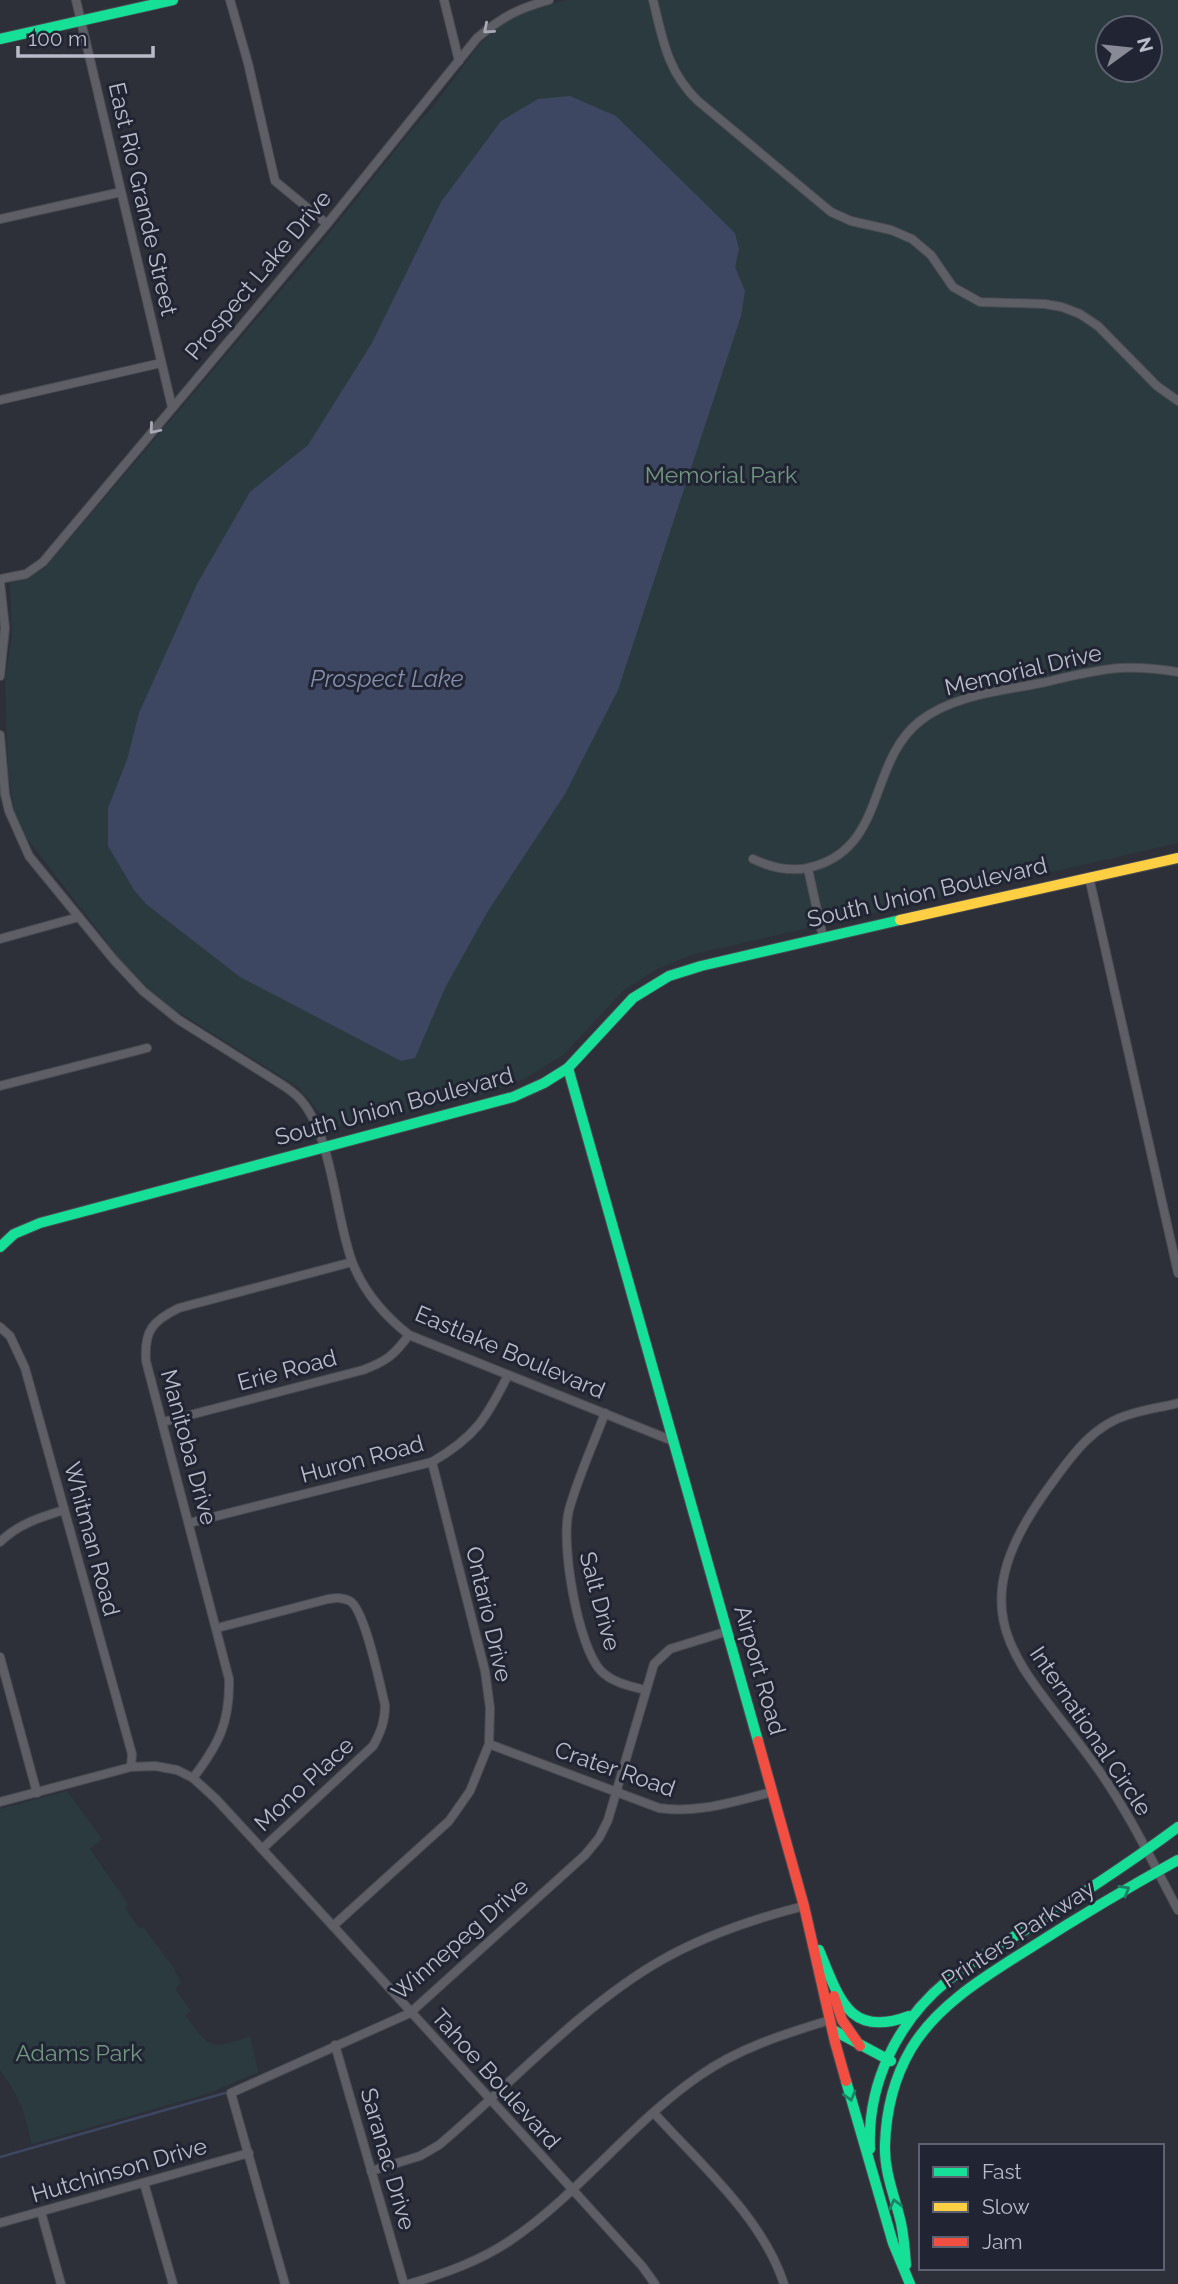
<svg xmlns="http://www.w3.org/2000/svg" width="1178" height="2284" font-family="Raleway,sans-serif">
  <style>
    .green { fill: #2b3a3f; fill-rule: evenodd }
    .water { fill: #3e4761 }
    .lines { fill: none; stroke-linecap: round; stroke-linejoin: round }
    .stream { stroke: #3e4761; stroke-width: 2.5 }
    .street-casing { stroke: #494b51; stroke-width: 10 }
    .fast-casing { stroke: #494b51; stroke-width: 12 }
    .slow-casing { stroke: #494b51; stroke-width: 12 }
    .jam-casing { stroke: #494b51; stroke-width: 12 }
    .street { stroke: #5e5f66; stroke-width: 8 }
    .fast { stroke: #16e098; stroke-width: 10 }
    .slow { stroke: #ffcf43; stroke-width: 10 }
    .jam { stroke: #f24e42; stroke-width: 10 }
    .oneway { stroke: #a7a9b4 }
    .oneway2 { stroke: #1c8266 }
    .labels { text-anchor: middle; stroke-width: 6; stroke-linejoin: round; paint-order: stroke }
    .street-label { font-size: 23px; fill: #b9bcc8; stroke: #212533 }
    .park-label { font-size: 23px; fill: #729781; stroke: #212533 }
    .water-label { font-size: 24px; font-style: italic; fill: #848eac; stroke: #212533 }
  </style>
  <rect width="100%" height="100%" fill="#2d3039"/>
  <!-- green -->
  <g class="green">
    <path d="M566,0H1178V843L694,954L657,969L624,990L563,1055L526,1078L491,1092L371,1122L332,1127L298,1087L172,1008L144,984L123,963L26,837L14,811L8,771L5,679L12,636L10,584C16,577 34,574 44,569L318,247L409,133L436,103L479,45L501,24L521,13ZM1108,28H1150V70H1108Z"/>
    <path d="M67,1791L102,1839L90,1849L128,1904L125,1908L139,1928L143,1927L173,1967L181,1983L175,1989L191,2011L185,2015C209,2047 210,2052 250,2036L258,2072L209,2093L32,2144C23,2110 21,2099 0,2070V1809Z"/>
  </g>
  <!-- water -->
  <polygon class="water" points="570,96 616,116 735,233 739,249 735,267 745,291 741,316 618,690 565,794 488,911 446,986 415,1058 401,1061 240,977 146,904 134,890 108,846 108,808 127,760 139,713 197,584 250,492 308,445 372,343 441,202 501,121 538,99"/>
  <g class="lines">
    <!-- stream -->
    <polyline class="stream" points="0,2157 225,2093"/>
    <defs>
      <g id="street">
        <polyline points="76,0 172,407"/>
        <polyline points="230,0 248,63 275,181 327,224"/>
        <polyline points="444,0 459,61"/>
        <path d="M653,0C663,40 667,71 698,101L831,212L851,221L891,230L912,239L931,255L953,287L980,302L1045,304L1062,307L1080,314L1098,326L1157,386L1178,401"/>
        <polyline points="0,219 121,192"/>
        <polyline points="0,400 161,363"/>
        <path d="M0,579L26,574L43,562L327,224L477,38C502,17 517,9 549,0"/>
        <polyline points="0,582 5,628 0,676"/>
        <path d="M0,735L5,794L9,811L29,856L114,960L143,991L179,1020L281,1084C287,1088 293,1092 298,1097C333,1132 335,1219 353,1264C365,1294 385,1316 409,1335L673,1441"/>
        <path d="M753,859C772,868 794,873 815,866C886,845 868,762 920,721C953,695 1002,691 1041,683C1067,677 1093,670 1120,668C1139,667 1159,669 1178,672"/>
        <polyline points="808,869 823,937"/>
        <polyline points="1089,877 1178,1273"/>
        <polyline points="0,939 79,917"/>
        <polyline points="0,1086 147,1048"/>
        <polyline points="0,1327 10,1336 25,1368 132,1754 131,1767"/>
        <path d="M1178,1403C1163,1407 1147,1409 1131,1414C1090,1425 1068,1461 1044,1494C952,1624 1027,1667 1100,1772C1130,1815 1153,1863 1178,1910"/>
        <path d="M605,1413C593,1445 578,1477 569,1510C560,1543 578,1647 601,1671C613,1683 630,1686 645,1690"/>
        <path d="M163,1422L363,1370C387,1361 394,1355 409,1335"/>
        <path d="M189,1523L432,1462C475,1437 486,1419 508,1375"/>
        <path d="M0,1542C18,1524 41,1517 64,1510"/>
        <path d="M217,1628L328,1599C336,1598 343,1597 350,1601C365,1610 380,1685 385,1705C385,1721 381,1732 373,1746L262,1849"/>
        <polyline points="0,1657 37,1793"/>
        <path d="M489,1744L659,1808C698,1814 735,1801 772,1792"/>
        <path d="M193,1778C219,1744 230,1722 229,1679L146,1361C144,1331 152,1321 179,1308L352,1262"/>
        <polyline points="0,1802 131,1767 155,1766 177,1770 193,1778 216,1799 333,1926 642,2266 655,2284"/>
        <polyline points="333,1926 449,1821 470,1791 489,1744 490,1708 485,1671 432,1462"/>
        <polyline points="335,2045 404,2284"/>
        <path d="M654,2113C700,2164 762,2217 784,2284"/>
        <path d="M371,2171L420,2156L439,2145C509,2086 580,2007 660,1961C705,1935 753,1919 804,1906"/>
        <polyline points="144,2183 173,2284"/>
        <polyline points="41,2212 61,2284"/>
        <polyline points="0,2223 249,2153"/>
        <polyline points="285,2284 231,2093 410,2013 585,1855 599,1838 608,1820 654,1664 670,1649 728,1631"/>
        <path d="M409,2284C446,2273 480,2261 511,2240C580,2193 631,2123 699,2076C739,2048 784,2034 830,2020"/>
      </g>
      <g id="fast">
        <polyline points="0,39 173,0"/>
        <polyline points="568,1068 758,1741"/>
        <polyline points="0,1247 14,1234 40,1223 513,1097 544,1083 568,1068 633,998 669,976 701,966 900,920"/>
        <path d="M819,1950C839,1997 848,2039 909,2016"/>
        <polyline points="833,2030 891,2061"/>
        <polyline points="846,2081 893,2243 910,2284"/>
        <path d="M870,2149C867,2084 897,2022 947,1981C976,1957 1010,1940 1041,1920C1088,1890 1134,1860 1178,1827"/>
        <path d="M906,2265C905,2251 904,2237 901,2223C895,2197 884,2172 885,2145C886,2111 894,2078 911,2049C937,2005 986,1976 1027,1950C1077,1918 1127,1888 1178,1860"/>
      </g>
      <polyline id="slow" points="900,920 1178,858"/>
      <g id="jam">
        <polyline points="758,1741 804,1906 835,2042 846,2081"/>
        <polyline points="834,1996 842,2020 860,2046"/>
      </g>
    </defs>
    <!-- street casing -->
    <use href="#street" class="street-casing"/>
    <!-- fast casing -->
    <use href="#fast" class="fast-casing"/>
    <!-- slow casing -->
    <use href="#slow" class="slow-casing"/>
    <!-- jam casing -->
    <use href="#jam" class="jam-casing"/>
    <!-- street -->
    <use href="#street" class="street"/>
    <!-- fast -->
    <use href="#fast" class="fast"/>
    <!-- slow -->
    <use href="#slow" class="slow"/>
    <!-- jam -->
    <use href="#jam" class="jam"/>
  </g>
  <!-- one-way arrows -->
  <defs><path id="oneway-chevron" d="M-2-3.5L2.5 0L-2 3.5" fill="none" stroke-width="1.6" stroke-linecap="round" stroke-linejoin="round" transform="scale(1.75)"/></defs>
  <g class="oneway">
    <use href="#oneway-chevron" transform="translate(488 29) rotate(139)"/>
    <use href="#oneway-chevron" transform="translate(154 429) rotate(130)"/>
  </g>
  <g class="oneway2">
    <use href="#oneway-chevron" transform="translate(1125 1890) rotate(-30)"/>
    <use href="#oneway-chevron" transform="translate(850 2096) rotate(74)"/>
    <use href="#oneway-chevron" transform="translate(895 2204) rotate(-104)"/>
  </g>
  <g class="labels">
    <!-- street labels -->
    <g class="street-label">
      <text transform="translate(143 199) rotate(77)" y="8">East Rio Grande Street</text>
      <text transform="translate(258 275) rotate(-50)" y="8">Prospect Lake Drive</text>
      <text transform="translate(1023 670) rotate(-13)" y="8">Memorial Drive</text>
      <text transform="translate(927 892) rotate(-13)" y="8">South Union Boulevard</text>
      <text transform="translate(394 1106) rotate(-15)" y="8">South Union Boulevard</text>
      <text transform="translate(510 1352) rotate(23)" y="8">Eastlake Boulevard</text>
      <text transform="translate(287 1370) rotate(-15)" y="8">Erie Road</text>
      <text transform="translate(189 1447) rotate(75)" y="8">Manitoba Drive</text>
      <text transform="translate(362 1459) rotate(-15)" y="8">Huron Road</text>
      <text transform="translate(92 1539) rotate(75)" y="8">Whitman Road</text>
      <text transform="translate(600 1601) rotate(75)" y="8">Salt Drive</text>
      <text transform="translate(489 1614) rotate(77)" y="8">Ontario Drive</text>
      <text transform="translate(760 1670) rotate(74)" y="8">Airport Road</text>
      <text transform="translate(1091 1731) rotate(56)" y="8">International Circle</text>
      <text transform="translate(615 1769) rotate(19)" y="8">Crater Road</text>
      <text transform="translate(304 1784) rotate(-43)" y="8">Mono Place</text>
      <text transform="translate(1018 1934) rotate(-33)" y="8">Printers Parkway</text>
      <text transform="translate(460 1939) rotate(-41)" y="8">Winnepeg Drive</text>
      <text transform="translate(496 2079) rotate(48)" y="8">Tahoe Boulevard</text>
      <text transform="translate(388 2159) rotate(74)" y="8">Saranac Drive</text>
      <text transform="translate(119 2170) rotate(-16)" y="8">Hutchinson Drive</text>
    </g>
    <!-- park labels -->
    <g class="park-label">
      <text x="721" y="483">Memorial Park</text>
      <text x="79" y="2061">Adams Park</text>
    </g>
    <!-- water labels -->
    <g class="water-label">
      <text x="387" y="687">Prospect Lake</text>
    </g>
  </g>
  <!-- legend -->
  <rect x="919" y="2144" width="245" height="126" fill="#212533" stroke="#5e616f" stroke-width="2"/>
  <rect x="933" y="2167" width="35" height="10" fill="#16e098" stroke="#5e616f" stroke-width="2"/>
  <text x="982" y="2179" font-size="21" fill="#b9bcc8">Fast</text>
  <rect x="933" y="2202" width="35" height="10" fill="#ffcf43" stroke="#5e616f" stroke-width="2"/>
  <text x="982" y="2214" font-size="21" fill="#b9bcc8">Slow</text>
  <rect x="933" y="2237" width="35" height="10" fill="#f24e42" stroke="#5e616f" stroke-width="2"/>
  <text x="982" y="2249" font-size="21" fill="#b9bcc8">Jam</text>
  <!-- north arrow -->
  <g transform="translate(1129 49) rotate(75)"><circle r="33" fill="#212533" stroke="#5e616f" stroke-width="2"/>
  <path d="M0-5L12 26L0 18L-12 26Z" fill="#888b96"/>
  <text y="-10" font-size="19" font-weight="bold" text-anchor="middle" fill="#b9bcc8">N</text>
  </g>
  <!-- scale -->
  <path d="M18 46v10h135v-10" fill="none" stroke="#b9bcc8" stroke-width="3.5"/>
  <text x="28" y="46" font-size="21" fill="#b9bcc8" stroke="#212533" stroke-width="5" paint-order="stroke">100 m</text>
</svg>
